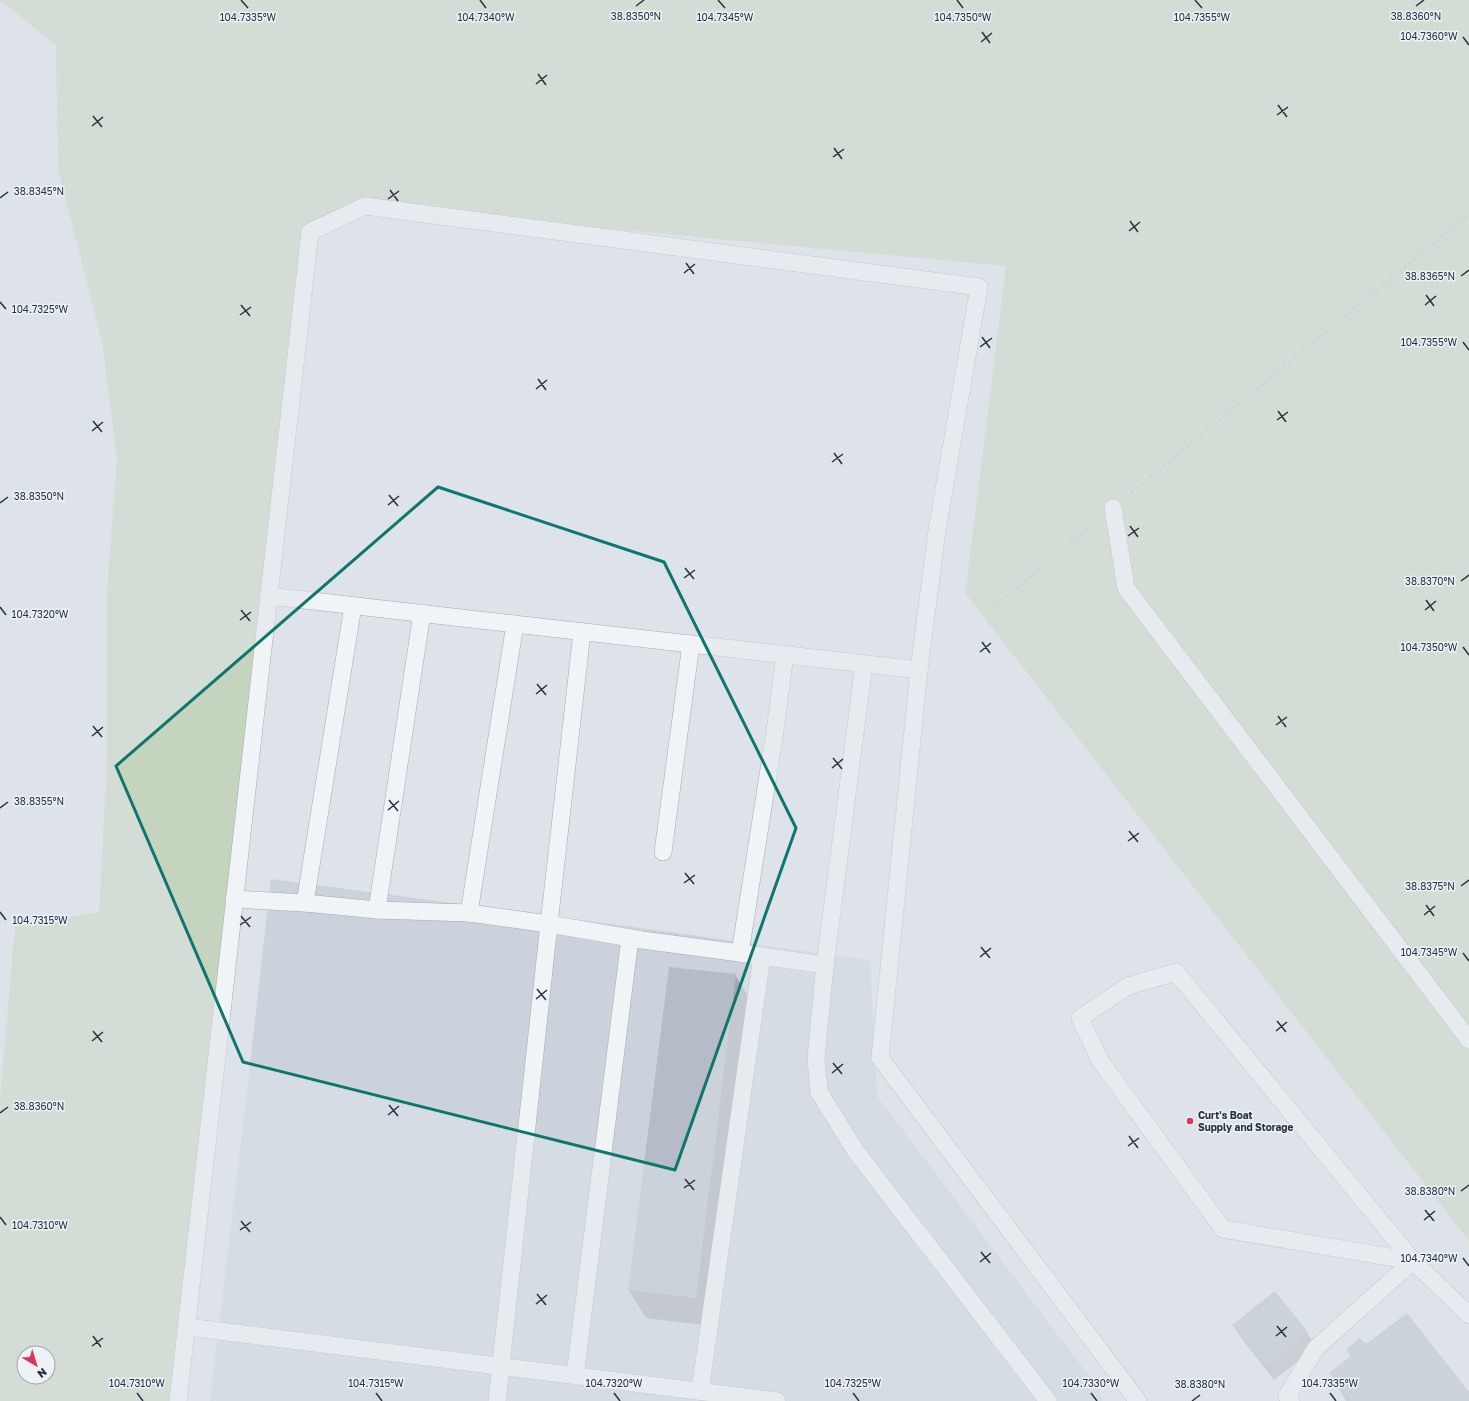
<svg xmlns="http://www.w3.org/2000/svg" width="1469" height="1401" font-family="'Golos Text',sans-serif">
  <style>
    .built { fill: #ccd2dc }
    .green { fill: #c5d4be; fill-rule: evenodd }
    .shadow { fill: #0003 }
    .building { fill: #b5bcc7 }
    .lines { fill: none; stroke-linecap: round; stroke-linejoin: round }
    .service-casing { stroke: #a3aab4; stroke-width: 18 }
    .path { stroke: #bcc1c8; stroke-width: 2.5; stroke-dasharray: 3 3; stroke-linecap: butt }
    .service { stroke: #f1f4f7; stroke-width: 17 }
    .marked { fill: none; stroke: #0f766e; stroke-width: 3; stroke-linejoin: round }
    .ticks { fill: none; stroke: #263142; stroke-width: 1.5 }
    .poi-dot { fill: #dd3555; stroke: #eef2f7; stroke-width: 1.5 }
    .labels { text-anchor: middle; stroke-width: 3; stroke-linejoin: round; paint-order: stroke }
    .poi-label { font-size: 10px; font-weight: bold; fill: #263142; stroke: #eef2f7; text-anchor: start }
    .ticks-label { font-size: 10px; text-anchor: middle; fill: #263142; stroke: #eef2f7; stroke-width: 3; stroke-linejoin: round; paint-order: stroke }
  </style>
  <rect width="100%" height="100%" fill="#dee3e9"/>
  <!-- built -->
  <polygon class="built" points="271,879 626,926 870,960 877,1096 1099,1389 1102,1401 210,1401 244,1116"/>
  <!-- green -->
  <path class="green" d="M0,0H1469V1241L965,593L1006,266L365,206L310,232L178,1401H0V1100L15,926L99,912L107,758V591L117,460L102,342L58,169L56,45ZM24,1353H48V1377H24Z"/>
  <!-- shadow -->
  <g class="shadow">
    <polygon points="735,975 752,1003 711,1326 646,1318 629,1290"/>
    <polygon points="1233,1325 1307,1332 1316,1347 1274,1380 1242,1339"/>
    <polygon points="1366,1345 1469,1394 1469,1401 1346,1401 1331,1374 1351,1357 1347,1350"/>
  </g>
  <!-- building -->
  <g class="building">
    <polygon points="669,967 736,974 696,1298 628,1290"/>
    <polygon points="1275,1291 1308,1332 1265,1366 1232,1325"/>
    <polygon points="1407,1313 1469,1392 1469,1401 1351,1401 1329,1373 1351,1356 1346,1349 1360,1338 1366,1344"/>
  </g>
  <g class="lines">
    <defs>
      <g id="service">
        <polyline points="1113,508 1126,588 1469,1040"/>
        <polyline points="269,596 919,670"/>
        <polyline points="353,606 305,903 377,910 422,613"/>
        <polyline points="515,624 469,913 549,924 582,632"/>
        <polyline points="785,655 775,731 740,953 825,965 864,664"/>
        <polyline points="663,852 691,644"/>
        <polyline points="234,899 305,903"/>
        <polyline points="377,910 469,913"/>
        <polyline points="825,965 816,1058 819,1092 857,1153 1048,1401"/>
        <polyline points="1413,1261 1223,1229 1101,1062 1080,1018 1128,986 1176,972 1413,1261 1469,1315"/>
        <polyline points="187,1327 777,1401"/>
        <polyline points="575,1376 630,938"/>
        <polyline points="700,1391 762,956"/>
        <polyline points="178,1401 310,232 365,206 979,287 937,530 919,670 880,1058 1138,1401"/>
        <polyline points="497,1401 549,924 642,940 740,953"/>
        <polyline points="1291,1401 1287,1396 1316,1348 1413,1261"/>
      </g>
    </defs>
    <!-- service casing -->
    <use href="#service" class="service-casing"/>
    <!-- path -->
    <g class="path">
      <polyline points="1131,493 1469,214"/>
      <polyline points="997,605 1092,525"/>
    </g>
    <!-- service -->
    <use href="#service" class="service"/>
  </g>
  <!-- marked area -->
  <path d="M0 0H1469V1401H0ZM438,487L664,562L796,828L675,1170L243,1062L116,766Z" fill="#dee3e9" fill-opacity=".55" fill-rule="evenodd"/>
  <path class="marked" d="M438,487L664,562L796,828L675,1170L243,1062L116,766Z"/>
  <!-- ticks -->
  <path class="ticks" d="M241,0L248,8M480,0L486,8M718,0L725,8M957,0L963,8M1195,0L1202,8M636,6L644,0M1416,6L1424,0M982,32L990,43M1463,37L1469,45M981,42L992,33M538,74L546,85M536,84L547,75M1278,105L1287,117M1277,115L1288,107M93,116L102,127M92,126L103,117M834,148L842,159M833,157L844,149M390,190L398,201M0,198L8,192M388,199L399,191M1130,221L1138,232M1129,231L1140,222M686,263L694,274M684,273L695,264M1461,276L1469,270M1426,295L1434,306M0,302L6,309M241,305L250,316M1425,305L1436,296M240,315L251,307M982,337L990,348M1463,342L1469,350M980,347L992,338M538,379L546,390M536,389L547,380M1278,411L1286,422M1277,420L1288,412M93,421L102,432M92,431L103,422M834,453L842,464M832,462L843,454M389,495L398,506M0,503L8,497M388,505L399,496M1130,526L1138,537M1128,536L1139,528M685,568L694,579M684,578L695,570M1461,581L1469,575M1426,600L1434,611M0,607L6,615M241,610L250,621M1425,610L1436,601M240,620L251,612M982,642L990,653M1463,647L1469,655M980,652L991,643M537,684L546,695M536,694L547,685M1278,716L1286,727M1276,725L1287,717M93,726L102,737M92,736L103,727M833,758L842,769M832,768L843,759M389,800L398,811M0,808L8,802M388,810L399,801M1129,831L1138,842M1128,841L1139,833M685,873L694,884M684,883L695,875M1461,886L1469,880M1426,905L1434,916M0,912L6,920M1424,915L1435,906M241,916L250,927M240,925L251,917M981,947L990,958M1463,953L1469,961M980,957L991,948M537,989L546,1000M536,999L547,990M1277,1021L1286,1032M93,1031L102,1042M1276,1031L1287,1022M92,1041L103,1032M833,1063L842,1074M832,1073L843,1064M389,1105L398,1116M0,1113L8,1107M388,1115L399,1106M1129,1136L1138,1148M1128,1146L1139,1138M685,1179L694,1190M684,1188L695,1180M1461,1191L1469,1185M1425,1210L1434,1221M0,1217L6,1225M1424,1220L1435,1211M241,1221L250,1232M240,1230L251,1222M981,1252L990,1263M1463,1258L1469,1266M980,1262L991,1253M537,1294L546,1305M536,1304L547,1295M1277,1326L1286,1337M93,1336L101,1347M1276,1336L1287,1327M92,1346L103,1338M137,1393L143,1401M376,1393L382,1401M614,1393L620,1401M853,1393L859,1401M1091,1393L1097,1401M1330,1393L1336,1401M1192,1401L1200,1395"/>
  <!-- markers -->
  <circle class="poi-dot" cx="1190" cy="1121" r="4"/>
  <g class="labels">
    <!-- poi labels -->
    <g class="poi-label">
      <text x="1198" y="1119">Curt's Boat<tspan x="1198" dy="12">Supply and Storage</tspan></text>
    </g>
  </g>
  <g class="ticks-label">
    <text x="636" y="20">38.8350°N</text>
    <text x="1416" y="20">38.8360°N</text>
    <text x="248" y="21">104.7335°W</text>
    <text x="725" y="21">104.7345°W</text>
    <text x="963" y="21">104.7350°W</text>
    <text x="1202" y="21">104.7355°W</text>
    <text x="486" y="21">104.7340°W</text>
    <text x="1429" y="40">104.7360°W</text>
    <text x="39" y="195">38.8345°N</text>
    <text x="1430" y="280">38.8365°N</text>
    <text x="40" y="313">104.7325°W</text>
    <text x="1429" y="346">104.7355°W</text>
    <text x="39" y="500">38.8350°N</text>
    <text x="1430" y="585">38.8370°N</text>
    <text x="40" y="618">104.7320°W</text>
    <text x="1429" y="651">104.7350°W</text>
    <text x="39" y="805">38.8355°N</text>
    <text x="1430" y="890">38.8375°N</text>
    <text x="40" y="924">104.7315°W</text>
    <text x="1429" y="956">104.7345°W</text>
    <text x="39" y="1110">38.8360°N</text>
    <text x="1430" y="1195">38.8380°N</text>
    <text x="40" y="1229">104.7310°W</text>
    <text x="1429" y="1262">104.7340°W</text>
    <text x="137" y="1387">104.7310°W</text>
    <text x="376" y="1387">104.7315°W</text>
    <text x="614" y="1387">104.7320°W</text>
    <text x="853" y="1387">104.7325°W</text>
    <text x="1091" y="1387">104.7330°W</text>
    <text x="1330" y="1387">104.7335°W</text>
    <text x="1200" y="1388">38.8380°N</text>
  </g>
  <!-- north arrow -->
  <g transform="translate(36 1365) rotate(142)"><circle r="19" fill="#eef2f7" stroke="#9ea5af"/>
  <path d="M0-3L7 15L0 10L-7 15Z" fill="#dd3555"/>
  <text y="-6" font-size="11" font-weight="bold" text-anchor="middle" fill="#263142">N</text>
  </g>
</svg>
